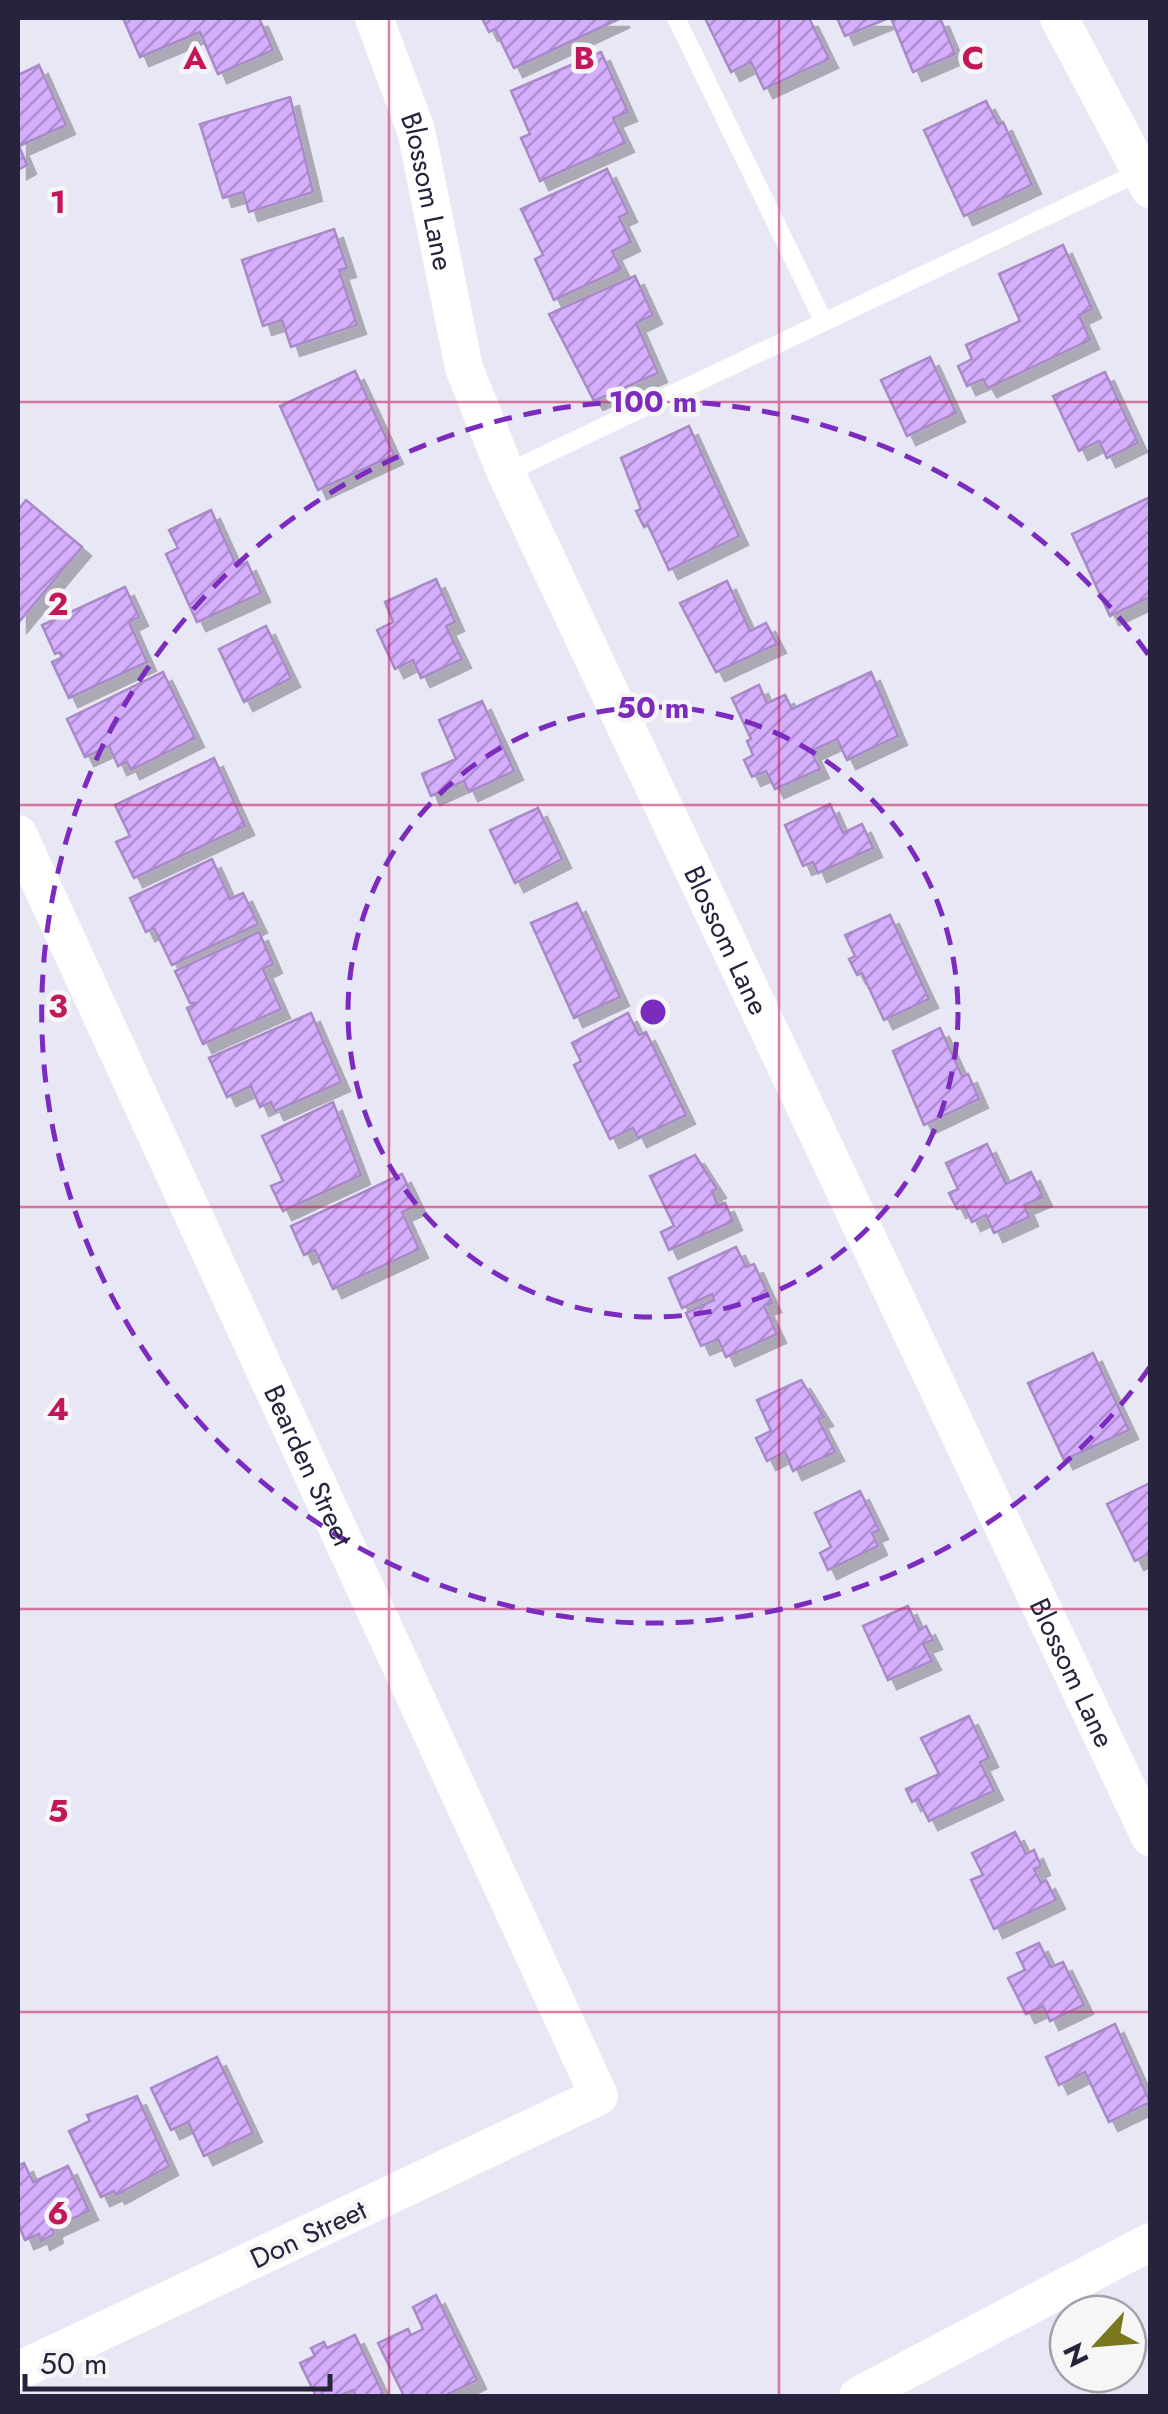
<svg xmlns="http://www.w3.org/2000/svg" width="1168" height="2414" font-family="Jost,sans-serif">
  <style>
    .building { fill: url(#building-hatch); stroke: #a88ac6; stroke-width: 2.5; filter: url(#shadow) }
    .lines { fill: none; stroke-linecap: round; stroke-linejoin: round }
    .lane { stroke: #fff; stroke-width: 18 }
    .street { stroke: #fff; stroke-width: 38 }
    .grid { fill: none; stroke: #c2185b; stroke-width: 2.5; stroke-opacity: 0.55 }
    .ring { fill: none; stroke: #7b2cbf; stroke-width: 5; stroke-dasharray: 18 12 }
    .labels { text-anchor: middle; stroke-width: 9; stroke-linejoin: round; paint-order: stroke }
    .street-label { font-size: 28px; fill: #26243d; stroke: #f6f6f6 }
    .grid-label { font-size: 32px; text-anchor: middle; font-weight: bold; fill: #c2185b; stroke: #f6f6f6; stroke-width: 9; stroke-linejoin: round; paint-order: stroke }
    .centre { fill: #7b2cbf; stroke: #f6f6f6; stroke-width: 5 }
    .ring-label { font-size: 30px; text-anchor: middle; font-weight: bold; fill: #7b2cbf; stroke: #f6f6f6; stroke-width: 9; stroke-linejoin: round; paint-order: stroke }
  </style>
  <defs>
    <pattern id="building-hatch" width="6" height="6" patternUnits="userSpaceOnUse" patternTransform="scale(2.5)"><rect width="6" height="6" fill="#d6aefe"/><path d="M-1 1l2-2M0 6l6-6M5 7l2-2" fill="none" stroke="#ad8dcf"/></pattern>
    <filter id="shadow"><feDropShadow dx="9" dy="9" stdDeviation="0" flood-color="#0004"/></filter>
  </defs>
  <rect width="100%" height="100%" fill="#e8e7f5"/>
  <!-- building -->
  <g class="building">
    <polygon points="123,18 259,18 273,50 218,74 200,32 140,57"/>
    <polygon points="482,18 621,18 514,68 495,29 489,32"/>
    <polygon points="705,18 809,18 829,59 764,89 751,62 731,72"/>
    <polygon points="837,18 889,18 845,36"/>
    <polygon points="891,18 940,18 955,54 913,72"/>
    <polygon points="601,52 628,112 613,118 625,143 540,181 521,138 530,134 511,91"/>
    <polygon points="39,65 66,125 19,146 27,165 18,170 18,75"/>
    <polygon points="290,97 313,192 249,212 243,192 223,198 200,124"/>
    <polygon points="986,101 998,124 1003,122 1032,185 964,216 924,130"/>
    <polygon points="607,169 628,213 619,217 631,242 612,251 621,269 554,300 535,259 543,255 521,209"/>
    <polygon points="334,229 347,268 339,270 357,325 291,347 282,320 263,326 242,260"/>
    <polygon points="1063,245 1092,309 1079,315 1090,340 988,388 983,379 967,386 958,366 972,359 966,345 1020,321 999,274"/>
    <polygon points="635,276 653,315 636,323 658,373 594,401 549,314"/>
    <polygon points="930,357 956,413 907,436 881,380"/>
    <polygon points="355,371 394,455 318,490 280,406"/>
    <polygon points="1105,372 1138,443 1107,458 1099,441 1079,451 1053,396"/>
    <polygon points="689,426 739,536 669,570 648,525 644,527 636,511 641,509 621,458"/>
    <polygon points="1150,497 1150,597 1110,616 1072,534"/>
    <polygon points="26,500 82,547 18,623 18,510"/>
    <polygon points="211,510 237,567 247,562 261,593 197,622 166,554 178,548 169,530"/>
    <polygon points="436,579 455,622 446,626 462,659 421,678 413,660 395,669 377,630 393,622 385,602"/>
    <polygon points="727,581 750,631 766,623 777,644 716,672 680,603"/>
    <polygon points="125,587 139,617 129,622 147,662 69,698 52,662 63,657 60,652 55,654 42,625"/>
    <polygon points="266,626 291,678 244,702 219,649"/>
    <polygon points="163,672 195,738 131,770 127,762 118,766 109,746 85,757 67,719"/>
    <polygon points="871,672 898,736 847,760 837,739 811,751 820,769 775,789 766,771 752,777 744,760 753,755 747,741 751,739 732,698 759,685 767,703 785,695 792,709"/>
    <polygon points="482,701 514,771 469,792 464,781 431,796 422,774 456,759 439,720"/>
    <polygon points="214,758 245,826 134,878 116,842 130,836 115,805"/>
    <polygon points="830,804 843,833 862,824 873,848 818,873 813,862 803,866 785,825"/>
    <polygon points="538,808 562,859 515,883 490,830"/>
    <polygon points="212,859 230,899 243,893 258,924 172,965 154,928 146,932 130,898"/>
    <polygon points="577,903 620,997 574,1018 531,923"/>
    <polygon points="890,915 929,999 884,1020 862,973 857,975 849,959 855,956 845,935"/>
    <polygon points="259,932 273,964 263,969 281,1009 203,1044 187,1008 197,1003 190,1003 175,971"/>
    <polygon points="311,1013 341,1082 275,1111 271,1102 260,1107 251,1086 227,1097 209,1058"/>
    <polygon points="628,1013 639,1035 646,1032 686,1115 638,1138 633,1128 610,1139 574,1065 581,1061 572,1043"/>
    <polygon points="940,1028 962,1076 968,1074 979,1099 924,1125 893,1051"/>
    <polygon points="333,1102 361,1175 283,1211 271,1186 283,1181 262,1136"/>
    <polygon points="987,1144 1006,1184 1031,1172 1043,1197 1024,1205 1029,1217 994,1233 986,1215 972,1222 964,1206 957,1209 949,1193 958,1189 946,1163"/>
    <polygon points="695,1155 717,1189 712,1191 718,1206 725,1203 733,1221 669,1250 661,1232 674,1226 650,1176"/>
    <polygon points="402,1174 417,1205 402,1212 419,1249 333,1289 315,1250 304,1255 291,1226"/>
    <polygon points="736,1247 746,1267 754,1264 772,1303 764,1306 777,1334 726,1357 718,1339 701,1346 686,1313 714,1300 712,1294 682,1308 669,1278"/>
    <polygon points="1093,1353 1129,1430 1064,1460 1028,1383"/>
    <polygon points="801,1380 824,1417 818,1419 835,1452 793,1471 785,1452 767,1461 756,1438 771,1431 757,1400"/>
    <polygon points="1150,1483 1150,1553 1135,1561 1107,1504"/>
    <polygon points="860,1491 879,1530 872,1533 878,1546 828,1570 820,1553 831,1547 815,1513"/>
    <polygon points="908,1606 919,1630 926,1626 933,1640 923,1644 932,1661 888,1680 863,1626"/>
    <polygon points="969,1716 989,1758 980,1762 994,1791 929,1821 918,1799 912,1802 906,1789 939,1774 921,1738"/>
    <polygon points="1015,1832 1026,1854 1034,1850 1041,1866 1034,1869 1041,1883 1046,1880 1056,1900 994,1929 971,1880 983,1875 972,1853"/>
    <polygon points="1039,1943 1051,1967 1063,1962 1084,2005 1050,2021 1043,2006 1026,2014 1008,1978 1025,1970 1017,1953"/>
    <polygon points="1115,2024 1150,2102 1109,2122 1085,2072 1059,2085 1046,2057"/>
    <polygon points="217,2057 253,2133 204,2156 188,2122 171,2130 151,2088"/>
    <polygon points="137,2096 169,2166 116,2195 114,2191 101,2197 69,2131 90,2121 87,2115"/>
    <polygon points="24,2163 33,2182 68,2166 89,2211 52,2228 54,2234 41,2241 39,2234 25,2240 18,2223 18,2166"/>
    <polygon points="436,2295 477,2380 444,2396 404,2396 378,2343 408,2329 411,2335 423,2329 413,2307"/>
    <polygon points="355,2335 384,2396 356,2396 353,2390 339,2396 316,2396 300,2363 315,2356 311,2348 324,2342 327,2348"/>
  </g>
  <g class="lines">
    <!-- lane -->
    <g class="lane">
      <polyline points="676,18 824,322"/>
      <polyline points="506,473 1142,171"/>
    </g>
    <!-- street -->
    <g class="street">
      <path id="s1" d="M374,18L416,130L464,368L506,473L1150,1837"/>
      <polyline points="1059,18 1150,189"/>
      <path id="s2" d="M18,834L599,2096L18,2371"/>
      <polyline points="858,2396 1150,2242"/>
    </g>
  </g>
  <!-- grid -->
  <path class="grid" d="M389,18V2396M779,18V2396M18,402H1150M18,805H1150M18,1207H1150M18,1609H1150M18,2012H1150"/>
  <!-- distance rings -->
  <g class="ring">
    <circle cx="653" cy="1012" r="305"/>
    <path d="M1150 1367A611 611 0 1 1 1150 657"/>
  </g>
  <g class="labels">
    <!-- street labels -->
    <g class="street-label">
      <text dy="10" stroke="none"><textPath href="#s1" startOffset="182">Blossom Lane</textPath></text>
      <text dy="10" stroke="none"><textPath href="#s1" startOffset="992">Blossom Lane</textPath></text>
      <text dy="10" stroke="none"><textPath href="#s2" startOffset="695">Bearden Street</textPath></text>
      <text dy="10" stroke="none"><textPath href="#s1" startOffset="1802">Blossom Lane</textPath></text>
      <text transform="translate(308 2234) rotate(-25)" y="10">Don Street</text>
    </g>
  </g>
  <g class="grid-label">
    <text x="195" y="69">A</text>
    <text x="584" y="69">B</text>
    <text x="973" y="69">C</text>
    <text x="58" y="213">1</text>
    <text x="58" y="615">2</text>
    <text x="58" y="1017">3</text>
    <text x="58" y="1420">4</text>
    <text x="58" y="1822">5</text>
    <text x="58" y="2224">6</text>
  </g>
  <circle cx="653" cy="1012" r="15" class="centre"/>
  <g class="ring-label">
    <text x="653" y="412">100 m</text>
    <text x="653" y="718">50 m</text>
  </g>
  <!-- border -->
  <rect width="1168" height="2414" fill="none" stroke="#26243d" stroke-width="40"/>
  <!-- north arrow -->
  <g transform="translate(1098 2344) rotate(244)"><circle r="48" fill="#f6f6f6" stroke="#a3a2ac" stroke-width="2.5"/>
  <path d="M0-8L18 38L0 25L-18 38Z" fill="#7b771d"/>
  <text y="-15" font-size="28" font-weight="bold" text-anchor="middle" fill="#26243d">N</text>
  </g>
  <!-- scale -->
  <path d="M25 2374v15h305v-15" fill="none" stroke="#26243d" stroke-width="5"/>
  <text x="40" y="2374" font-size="30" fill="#26243d" stroke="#f6f6f6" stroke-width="8" paint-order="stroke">50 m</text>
</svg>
